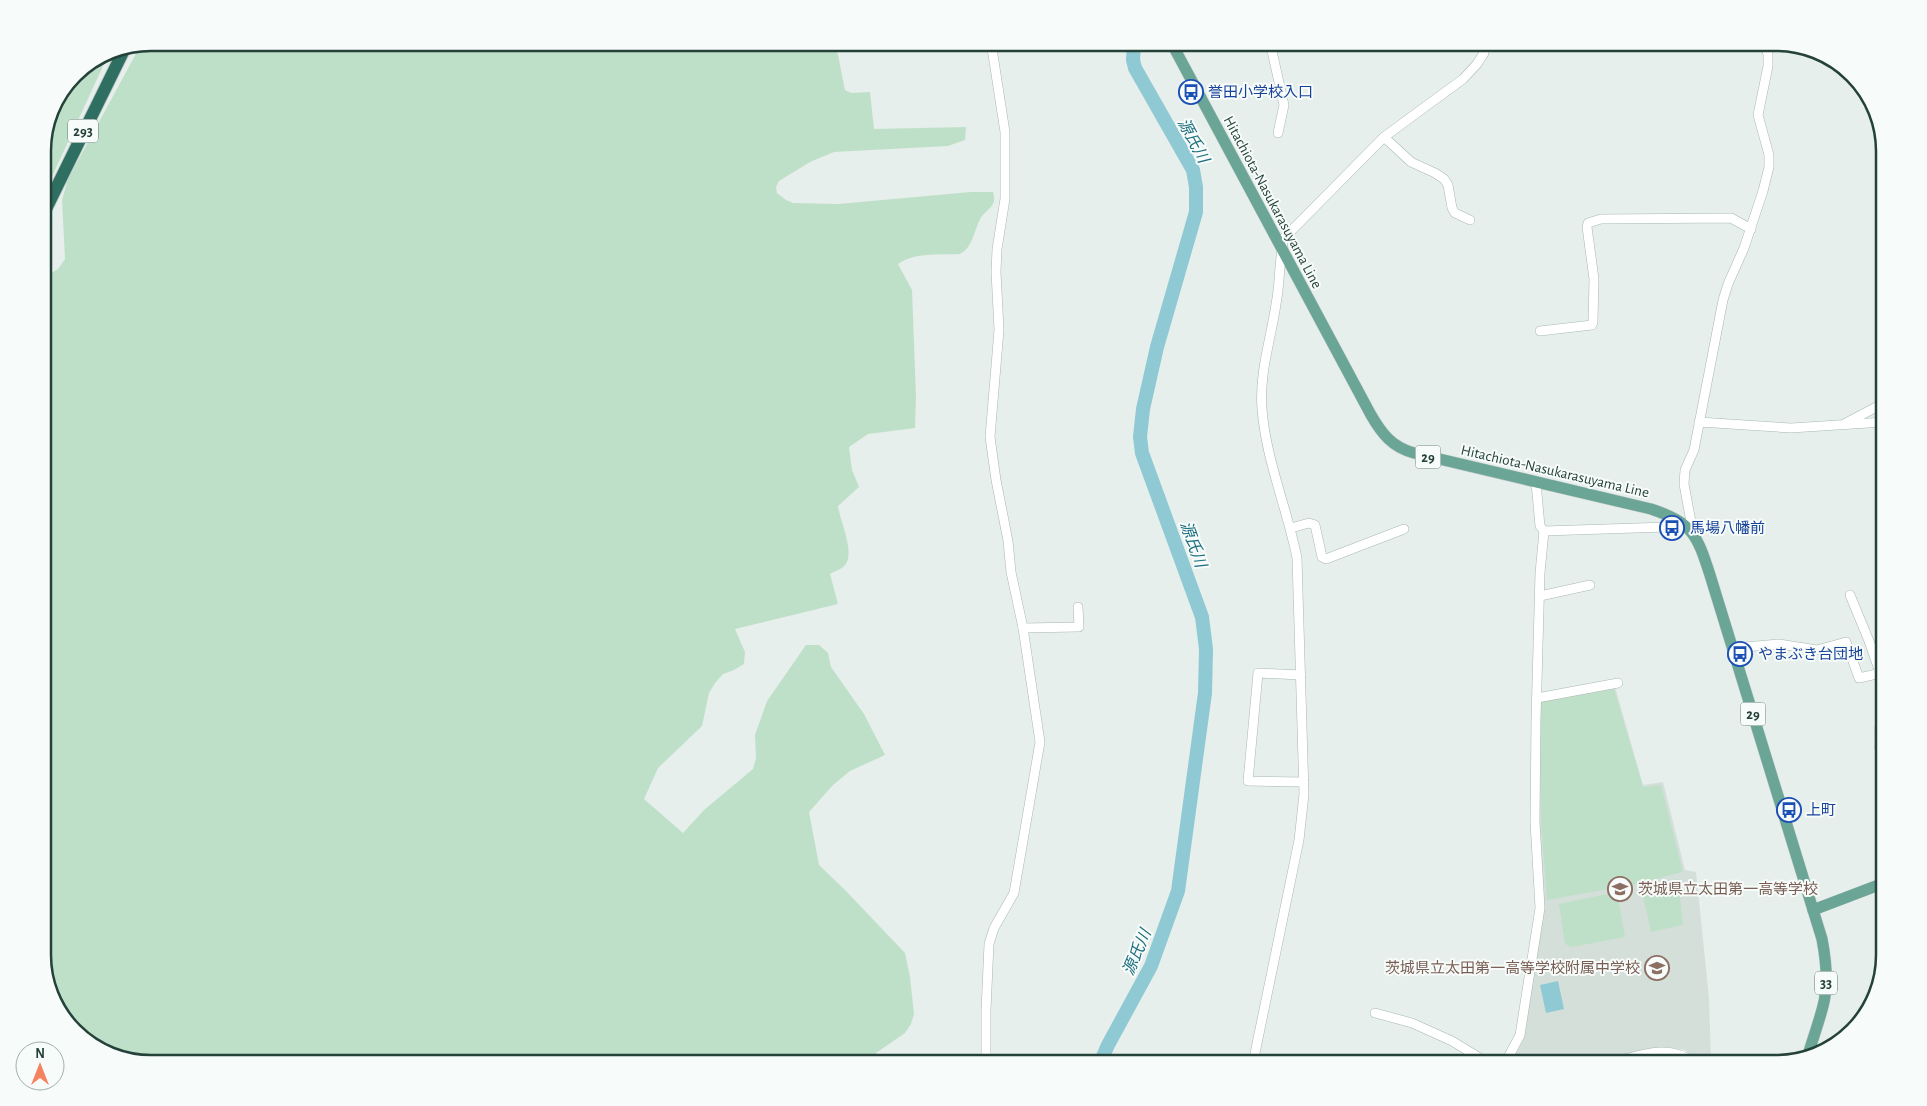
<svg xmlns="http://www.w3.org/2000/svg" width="1927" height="1106" font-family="'Alegreya Sans','Noto Sans JP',sans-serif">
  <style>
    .built { fill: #d4dfda }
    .green { fill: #bfe0c8 }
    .water { fill: #8ec9d4 }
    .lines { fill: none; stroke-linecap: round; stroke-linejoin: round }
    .river { stroke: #8ec9d4; stroke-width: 14 }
    .minor-casing { stroke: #a8b8b2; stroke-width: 10 }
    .major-casing { stroke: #c2cac8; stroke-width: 12 }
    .highway-casing { stroke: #c2cac8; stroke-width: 14 }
    .minor { stroke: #fff; stroke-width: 9 }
    .major { stroke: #6aa596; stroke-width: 11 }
    .highway { stroke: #2f6f62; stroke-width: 12 }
    .labels { text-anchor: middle; stroke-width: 4; stroke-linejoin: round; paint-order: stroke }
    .shield { fill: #f7fbf9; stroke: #637a73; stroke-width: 1 }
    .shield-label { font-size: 14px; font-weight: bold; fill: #24423a }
    .transit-label { font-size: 15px; fill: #164399; stroke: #f7fbf9; text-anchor: start }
    .street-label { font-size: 15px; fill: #24423a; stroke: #f7fbf9 }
    .education-label { font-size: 15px; fill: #785e54; stroke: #f7fbf9; text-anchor: start }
    .water-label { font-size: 16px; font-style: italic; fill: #1c6f80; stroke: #f7fbf9 }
    .rim { fill: none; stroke: #24423a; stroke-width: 2.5 }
  </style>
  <rect width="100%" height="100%" fill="#e6efeb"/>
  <!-- built -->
  <polygon class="built" points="1615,687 1643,785 1663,782 1685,870 1696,872 1709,998 1711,1063 1700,1063 1685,1050 1669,1047 1639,1052 1596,1063 1511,1063 1521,1043 1542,922 1541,844 1538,823 1540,783 1538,772 1539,700"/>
  <!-- green -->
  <g class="green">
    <path d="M152,42L834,43L838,55L845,90L851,93L870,92L874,129L966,127L965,140L948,146L834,152L810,162L779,181L776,187L777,193L786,200L793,203L838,204L971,192H993C994,196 995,200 993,204C990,209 985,212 982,216C974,228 974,247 960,254C941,255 914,252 898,264L912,290L916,397L915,428L868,434L849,447L852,470L859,487L838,506C840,521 853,547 847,562C845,568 835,571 830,574L838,604L735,629L745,652L744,664L734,670L723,674L715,683L709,693L702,726L658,768L644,799L683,833L704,810L753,769L756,758L755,735L767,701L806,645H819L828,653L831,667L864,714L885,755L850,771L833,785L809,812L819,865L845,890L905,953L910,977L914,1014L911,1024L905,1033L876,1053V1063H152L97,1049L57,1009L43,961V278L58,269L65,259L62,200L68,179L138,50Z"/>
    <polygon points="110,51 43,196 43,145 54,104 75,74"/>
    <polygon points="1614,689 1643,787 1661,785 1683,872 1636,884 1547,900 1541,821 1540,702"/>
    <polygon points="1678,879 1683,925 1651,932 1641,887"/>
    <polygon points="1617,892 1625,937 1572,947 1565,944 1559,904"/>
  </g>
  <!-- water -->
  <polygon class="water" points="1558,981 1564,1009 1546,1013 1540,985"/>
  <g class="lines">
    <!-- river -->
    <polyline class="river" points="1100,1063 1108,1045 1151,966 1178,891 1205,693 1206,649 1202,617 1142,453 1140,437 1143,409 1157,347 1196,212 1196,187 1193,170 1135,68 1133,60 1134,42"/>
    <defs>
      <g id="minor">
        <polyline points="1270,42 1284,105 1278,133"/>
        <polyline points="1384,137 1411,162 1435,173 1444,179 1448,185 1452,208 1455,213 1470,220"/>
        <polyline points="1540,331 1592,325 1593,322 1594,279 1587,227 1588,223 1601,219 1731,218 1751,229"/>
        <polyline points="1699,422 1791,428 1884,422"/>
        <polyline points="1846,423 1884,403"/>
        <polyline points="1878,423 1883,428 1884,434"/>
        <polyline points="1536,483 1540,526 1544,531 1667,527 1683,523"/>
        <polyline points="1688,527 1691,522 1684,484 1685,470 1694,450 1723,300 1728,284 1744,248 1763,191 1769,167 1769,155 1758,115 1768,66 1768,54 1763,42"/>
        <polyline points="1291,528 1309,523 1315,525 1322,557 1326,559 1404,529"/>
        <polyline points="1850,595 1869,641 1884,684"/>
        <polyline points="1540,596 1590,585"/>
        <polyline points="1023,628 1079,627 1078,607"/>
        <polyline points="1733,648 1779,644 1817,650 1846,642 1859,678 1881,673"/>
        <polyline points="1301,675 1258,673 1248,781 1304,782"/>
        <polyline points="1537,698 1618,683"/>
        <polyline points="1884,729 1879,730 1879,745 1884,770 1881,784 1884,803"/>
        <polyline points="1375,1013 1412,1023 1452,1041 1488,1063"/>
        <polyline points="986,1063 986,1010 989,944 994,928 1014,893 1040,742 1023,628 1011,572 1008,541 996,480 990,437 999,330 996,272 997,249 1005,199 1005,132 991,42"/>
        <path d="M1253,1063L1299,840L1304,794L1297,558C1287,508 1266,460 1262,409C1259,373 1271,339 1276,304C1280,284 1279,263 1283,243L1284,238L1294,228L1384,137L1463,79L1477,64L1484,53L1486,42"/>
        <polyline points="1505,1063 1520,1035 1540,908 1535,822 1536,719 1540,573 1544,531"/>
        <path d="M1610,1063C1639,1056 1669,1042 1694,1063"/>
      </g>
      <g id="major">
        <path d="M1171,42L1371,415C1382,434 1392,447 1414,453L1651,509C1693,523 1697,535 1710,575L1822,939C1826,960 1829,984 1823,1006C1819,1022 1813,1038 1808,1055"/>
        <polyline points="1813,910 1884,883"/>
      </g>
      <polyline id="highway" points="43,215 125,48"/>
    </defs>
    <!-- minor casing -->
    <use href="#minor" class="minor-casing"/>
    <!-- major casing -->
    <use href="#major" class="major-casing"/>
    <!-- highway casing -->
    <use href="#highway" class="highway-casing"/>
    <!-- minor -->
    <use href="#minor" class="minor"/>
    <!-- major -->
    <use href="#major" class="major"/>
    <!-- highway -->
    <use href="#highway" class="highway"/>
  </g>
  <!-- icons -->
  <defs>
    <symbol id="bus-ring" viewBox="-11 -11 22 22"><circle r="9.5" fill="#f7fbf9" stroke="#1a4fb4" stroke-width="1.5"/><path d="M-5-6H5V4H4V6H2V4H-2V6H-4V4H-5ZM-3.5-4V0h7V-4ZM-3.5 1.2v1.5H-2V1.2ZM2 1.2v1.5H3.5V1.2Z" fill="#1a4fb4"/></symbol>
    <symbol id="school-ring" viewBox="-11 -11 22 22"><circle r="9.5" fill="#f7fbf9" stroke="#8d6e63" stroke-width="1.5"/><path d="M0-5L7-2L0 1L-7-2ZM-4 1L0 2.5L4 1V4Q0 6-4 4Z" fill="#8d6e63"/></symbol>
  </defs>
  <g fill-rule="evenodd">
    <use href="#bus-ring" x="1177" y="78" width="28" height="28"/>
    <use href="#bus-ring" x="1658" y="514" width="28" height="28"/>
    <use href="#bus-ring" x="1726" y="640" width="28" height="28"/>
    <use href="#bus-ring" x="1775" y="796" width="28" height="28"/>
    <use href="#school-ring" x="1606" y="875" width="28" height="28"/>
    <use href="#school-ring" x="1643" y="954" width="28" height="28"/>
  </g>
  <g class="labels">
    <!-- shield labels -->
    <g class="shield">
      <rect x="68" y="119.5" width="30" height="23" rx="4"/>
      <rect x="1415.5" y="445.5" width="25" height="23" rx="4"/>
      <rect x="1740.5" y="702.5" width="25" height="23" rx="4"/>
      <rect x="1815" y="971.5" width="22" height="23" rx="4"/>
    </g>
    <g class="shield-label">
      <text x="83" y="136">293</text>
      <text x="1428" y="462">29</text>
      <text x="1753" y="719">29</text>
      <text x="1826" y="988">33</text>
    </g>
    <!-- transit labels -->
    <g class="transit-label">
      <text x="1208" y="97">誉田小学校入口</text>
      <text x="1690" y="533">馬場八幡前</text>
      <text x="1758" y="659">やまぶき台団地</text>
      <text x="1806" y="815">上町</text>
    </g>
    <!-- street labels -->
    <g class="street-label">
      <text transform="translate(1273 202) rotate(62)" y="5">Hitachiota-Nasukarasuyama Line</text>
      <text transform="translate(1555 471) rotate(13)" y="5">Hitachiota-Nasukarasuyama Line</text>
    </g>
    <!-- education labels -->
    <g class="education-label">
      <text x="1638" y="894">茨城県立太田第一高等学校</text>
      <text x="1640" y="973" text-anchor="end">茨城県立太田第一高等学校附属中学校</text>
    </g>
    <!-- water labels -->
    <g class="water-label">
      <text transform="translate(1194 140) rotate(62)" y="6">源氏川</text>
      <text transform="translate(1194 544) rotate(70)" y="6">源氏川</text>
      <text transform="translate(1136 952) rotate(-67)" y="6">源氏川</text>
    </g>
  </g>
  <!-- crop -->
  <path d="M0 0H1927V1106H0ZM151 51H1776A100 100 0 0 1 1876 151V955A100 100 0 0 1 1776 1055H151A100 100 0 0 1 51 955V151A100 100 0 0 1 151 51Z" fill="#f7fbf9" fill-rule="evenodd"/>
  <path class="rim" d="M151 51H1776A100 100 0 0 1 1876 151V955A100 100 0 0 1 1776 1055H151A100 100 0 0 1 51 955V151A100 100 0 0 1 151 51Z"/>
  <!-- north arrow -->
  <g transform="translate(40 1066)"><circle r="24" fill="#f7fbf9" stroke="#a3b1ad"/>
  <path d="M0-4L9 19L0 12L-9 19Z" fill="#f4845f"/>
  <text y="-8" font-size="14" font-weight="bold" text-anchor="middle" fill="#24423a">N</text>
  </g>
</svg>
